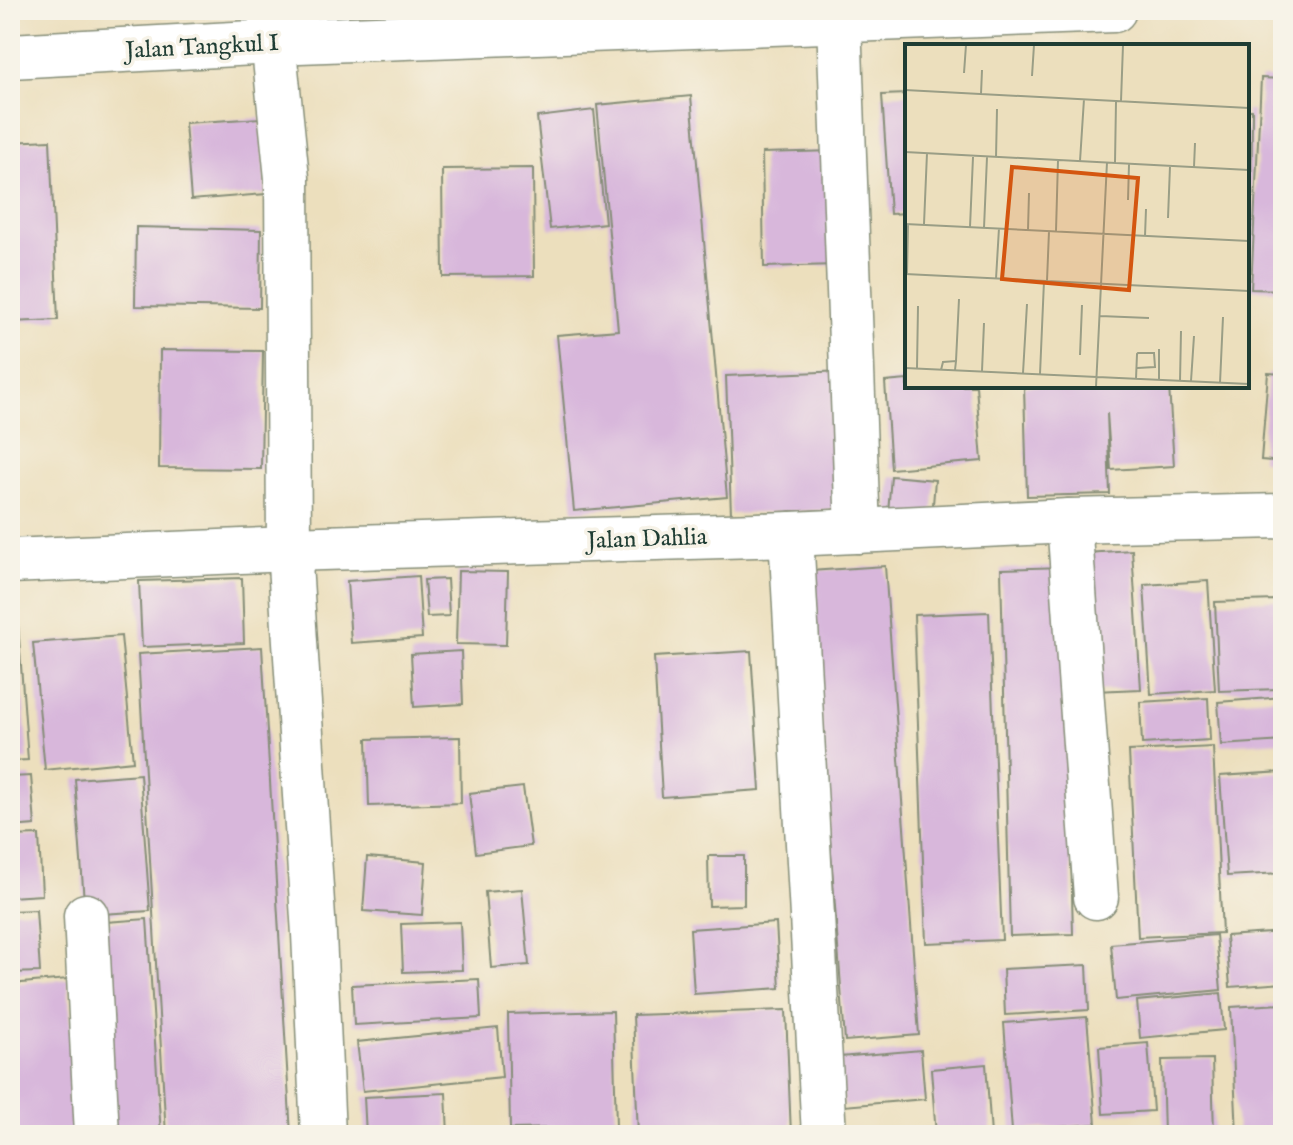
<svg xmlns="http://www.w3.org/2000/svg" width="1293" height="1145" font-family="'IM FELL English',serif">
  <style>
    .building { fill: #d8b7db }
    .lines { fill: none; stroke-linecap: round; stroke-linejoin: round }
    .minor-casing { stroke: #868e78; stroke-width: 47 }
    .minor { stroke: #fff; stroke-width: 44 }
    .labels { text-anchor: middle; stroke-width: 7; stroke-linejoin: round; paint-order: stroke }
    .street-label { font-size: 24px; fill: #1f3d34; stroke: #f7f3e8 }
    .inset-road { fill: none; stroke: #9a9e86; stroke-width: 2 }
    .view { fill: #d45610; fill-opacity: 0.15; stroke: #d45610; stroke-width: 4 }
    .inset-edge { fill: none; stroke: #1f3d34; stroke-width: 4 }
  </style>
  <rect width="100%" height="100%" fill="#f7f3e8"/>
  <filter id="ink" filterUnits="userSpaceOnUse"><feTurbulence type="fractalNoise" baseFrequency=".0125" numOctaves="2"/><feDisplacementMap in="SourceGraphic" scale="16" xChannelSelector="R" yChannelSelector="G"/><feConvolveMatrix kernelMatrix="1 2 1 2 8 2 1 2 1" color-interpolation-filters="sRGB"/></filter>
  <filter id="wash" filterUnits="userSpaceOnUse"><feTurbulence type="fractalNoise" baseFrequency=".006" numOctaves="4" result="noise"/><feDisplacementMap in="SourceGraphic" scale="32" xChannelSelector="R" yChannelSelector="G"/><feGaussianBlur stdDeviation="1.8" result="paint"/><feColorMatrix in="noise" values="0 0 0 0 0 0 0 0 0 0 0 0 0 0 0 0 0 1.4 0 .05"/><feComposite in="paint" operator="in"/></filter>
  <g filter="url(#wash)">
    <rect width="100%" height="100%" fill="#ecdfbd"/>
    <g id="blocks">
      <!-- building -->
      <g class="building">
        <polygon points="1261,78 1283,79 1283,290 1251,289"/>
        <polygon points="907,94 907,213 890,214 882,95"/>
        <polygon points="691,96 727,497 574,511 557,335 618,330 597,105"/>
        <polygon points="594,110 605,223 550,229 537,117"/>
        <polygon points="1247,110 1252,110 1251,227 1247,227"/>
        <polygon points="260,118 266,194 191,200 185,123"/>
        <polygon points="50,140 58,320 10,322 10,142"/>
        <polygon points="834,151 836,265 764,267 762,153"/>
        <polygon points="533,168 534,276 443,277 442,169"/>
        <polygon points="136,227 261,230 260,308 135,306"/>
        <polygon points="160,350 263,351 261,469 159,468"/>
        <polygon points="845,371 851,509 731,514 726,376"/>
        <polygon points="1268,373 1283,374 1283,462 1261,460"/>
        <polygon points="907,380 907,386 976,386 982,461 891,469 885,382"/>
        <polygon points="1024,386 1106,386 1106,388 1169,386 1174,466 1111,470 1107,413 1110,494 1027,496"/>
        <polygon points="891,476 935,480 932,517 888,513"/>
        <polygon points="1132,550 1141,689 1094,691 1086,553"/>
        <polygon points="885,566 919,1035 845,1041 810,571"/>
        <polygon points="1064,567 1073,934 1010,936 1001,569"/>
        <polygon points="458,571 508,572 506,645 456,644"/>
        <polygon points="418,576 422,638 351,643 347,581"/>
        <polygon points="242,578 244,643 142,647 139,581"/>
        <polygon points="447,579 449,616 427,617 424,580"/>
        <polygon points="1208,581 1215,690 1151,694 1144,585"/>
        <polygon points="1276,600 1279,689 1219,691 1215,602"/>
        <polygon points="17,611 28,760 10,761 10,612"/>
        <polygon points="989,612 1002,940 926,943 914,615"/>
        <polygon points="121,636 133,761 45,770 33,643"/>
        <polygon points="262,647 291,1135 166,1135 138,654"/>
        <polygon points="461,651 463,704 414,707 411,654"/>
        <polygon points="751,651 760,790 662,797 654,657"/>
        <polygon points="1283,697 1283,741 1221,745 1218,702"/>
        <polygon points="1208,698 1210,740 1142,744 1140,702"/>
        <polygon points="460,737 461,803 369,806 367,739"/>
        <polygon points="1213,747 1222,933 1138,937 1129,751"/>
        <polygon points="1283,772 1283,873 1227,876 1220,776"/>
        <polygon points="140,774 150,911 85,915 75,779"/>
        <polygon points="31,776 35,825 10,827 10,777"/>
        <polygon points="523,787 531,846 476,853 469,793"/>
        <polygon points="39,835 42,895 10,897 10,836"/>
        <polygon points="708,856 744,856 744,905 709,906"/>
        <polygon points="367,857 426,862 422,915 363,911"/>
        <polygon points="522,889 529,965 491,968 485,892"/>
        <polygon points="36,910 40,972 10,973 10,911"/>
        <polygon points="147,919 161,1135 105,1135 92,923"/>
        <polygon points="460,922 462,970 403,972 401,924"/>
        <polygon points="776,923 780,988 694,994 690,929"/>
        <polygon points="1283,932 1283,983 1230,987 1226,936"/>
        <polygon points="1216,935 1221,990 1116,1000 1111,944"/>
        <polygon points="1087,965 1089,1010 1005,1015 1003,969"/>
        <polygon points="68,979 78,1135 12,1135 10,984"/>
        <polygon points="479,979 481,1018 354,1025 352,985"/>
        <polygon points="1221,993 1224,1030 1140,1038 1137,1001"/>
        <polygon points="1283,1004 1283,1135 1237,1135 1231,1007"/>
        <polygon points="786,1010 791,1135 638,1135 633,1015"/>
        <polygon points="613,1011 616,1127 510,1129 508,1014"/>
        <polygon points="1087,1017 1096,1124 1012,1131 1004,1023"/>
        <polygon points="498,1028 502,1077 363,1091 357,1042"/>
        <polygon points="1148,1043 1153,1111 1103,1114 1099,1047"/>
        <polygon points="921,1050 925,1099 844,1106 840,1057"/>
        <polygon points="1212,1059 1214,1135 1164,1135 1162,1060"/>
        <polygon points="986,1064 991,1135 936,1135 931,1069"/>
        <polygon points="446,1093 448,1135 366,1135 364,1097"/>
      </g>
    </g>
  </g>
  <g filter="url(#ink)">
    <use href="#blocks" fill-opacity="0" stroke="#868e78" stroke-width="2"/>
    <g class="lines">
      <defs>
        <g id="minor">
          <polyline points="270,10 287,178 289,549 314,934 323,1135"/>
          <polyline points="839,21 858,531"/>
          <polyline points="10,56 272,42 1114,10"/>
          <polyline points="1069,521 1096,897"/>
          <polyline points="791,534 824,1135"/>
          <polyline points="10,561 289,549 791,534 1069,521 1283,516"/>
          <polyline points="86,916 97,1135"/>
        </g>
      </defs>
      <!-- minor casing -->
      <use href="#minor" class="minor-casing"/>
      <!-- minor -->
      <use href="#minor" class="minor"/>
    </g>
  </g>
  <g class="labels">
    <!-- street labels -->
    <g class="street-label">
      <text transform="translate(202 46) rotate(-3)" y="8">Jalan Tangkul I</text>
      <text transform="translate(647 538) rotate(-2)" y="8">Jalan Dahlia</text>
    </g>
  </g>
  <!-- overview -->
  <g transform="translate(905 44)">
    <rect width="344" height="344" fill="#ecdfbd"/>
    <path class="inset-road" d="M59,29L61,1M127,32L129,1M0,46L344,64M76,50L77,26M216,57L218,1M0,108L344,126M91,114L92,65M175,117L179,55M210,119L211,57M289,123L290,99M223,156L224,120M263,174L265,122M0,180L344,197M19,180L22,109M65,183L68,113M79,184L82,113M123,186L124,149M151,187L153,116M240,192L241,165M0,230L344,247M2,230L3,180M91,235L94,184M142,237L144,187M195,272L244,274M175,311L177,261M51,317L54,255M0,324L344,340M12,324L13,262M36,326L38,318L51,317L50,326M77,327L79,279M118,329L122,260M135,330L139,237M231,335L232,310L233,309H249L250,323L232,324M254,336V305M275,337L276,287M286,337L289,292M315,339L318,273M191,343L202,118"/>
    <path class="view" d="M107,123L233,134L224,246L97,235Z"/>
    <rect width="344" height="344" class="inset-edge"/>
  </g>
  <!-- margin -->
  <rect width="1293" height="1145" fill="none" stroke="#f7f3e8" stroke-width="40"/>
</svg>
